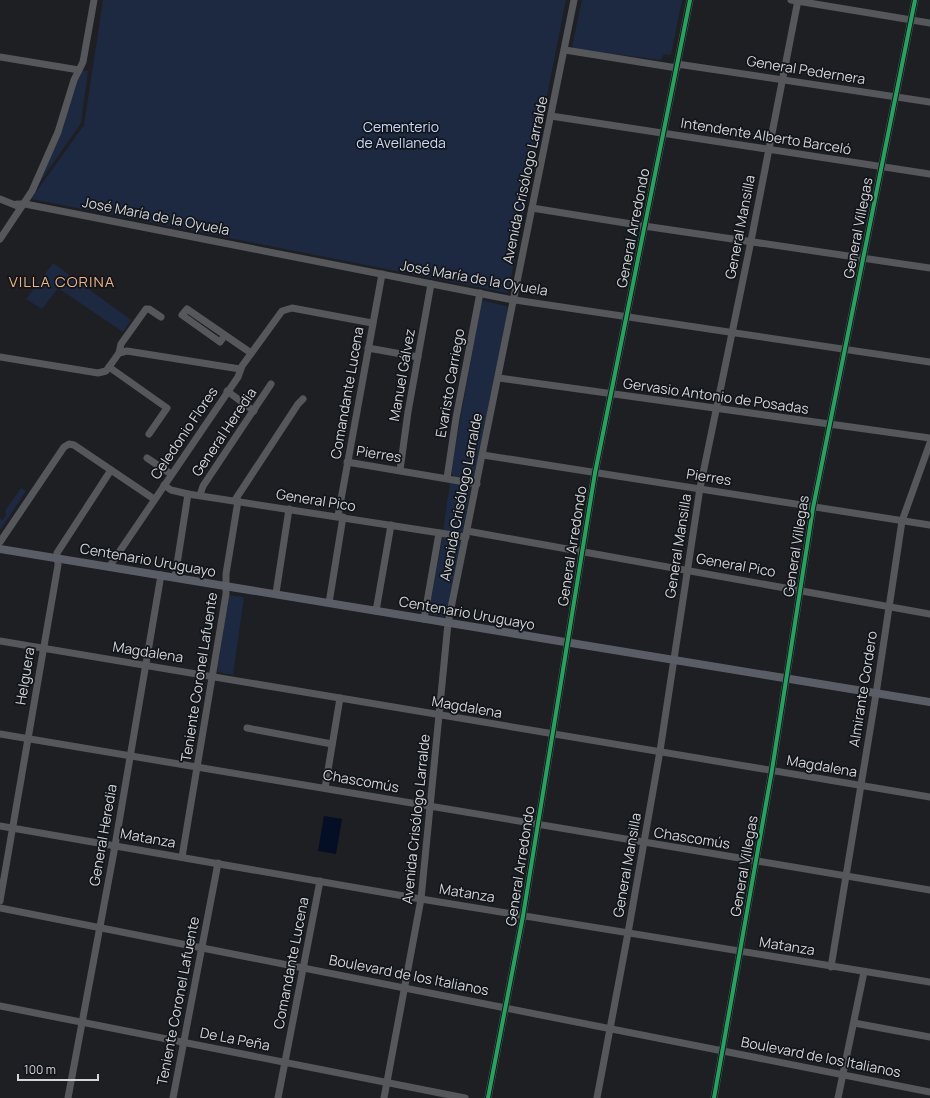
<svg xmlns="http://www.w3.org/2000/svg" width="930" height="1098" font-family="Manrope,sans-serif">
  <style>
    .green { fill: #1d2940 }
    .water { fill: #040e25 }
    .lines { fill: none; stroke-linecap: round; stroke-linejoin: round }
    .minor { stroke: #56575a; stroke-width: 7 }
    .major { stroke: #595e66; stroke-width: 8 }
    .cycleway-casing { stroke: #12151a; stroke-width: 6 }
    .cycleway { stroke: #20a55d; stroke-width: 4 }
    .labels { text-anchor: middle; stroke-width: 3.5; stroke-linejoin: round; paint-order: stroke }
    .street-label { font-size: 14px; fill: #d3d5d8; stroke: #12151a }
    .park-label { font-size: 14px; fill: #c6d8fb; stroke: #12151a }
    .neighbourhood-label { font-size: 15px; letter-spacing: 1px; fill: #f0b37d; stroke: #12151a }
  </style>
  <rect width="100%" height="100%" fill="#1d1f22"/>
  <!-- green -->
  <g class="green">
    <polygon points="103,0 566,0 508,293 31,199 84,125"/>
    <polygon points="582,0 682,0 671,55 664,54 661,60 574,49 572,46"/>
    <polygon points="82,70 88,71 81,123 37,186 63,129 75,84"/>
    <polygon points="53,263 131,320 123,332 58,288 42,309 26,299"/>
    <polygon points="484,301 506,306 508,309 474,476 470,479 454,477 451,472 481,302"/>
    <polygon points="450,482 470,486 471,488 463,530 460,533 443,532"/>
    <polygon points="21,488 26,491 0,530 0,519 3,520 6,515 5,511"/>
    <polygon points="443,536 458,539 461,542 447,614 443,617 430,614 428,612"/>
    <polygon points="229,595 244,597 233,675 217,672"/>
  </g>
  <!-- water -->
  <polygon class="water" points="324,816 342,819 336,854 318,851"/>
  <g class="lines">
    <!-- minor -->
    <g class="minor">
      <polyline points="791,0 930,23"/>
      <polyline points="565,50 677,68"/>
      <polyline points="0,57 79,70"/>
      <polyline points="677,64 930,102"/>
      <polyline points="551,116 930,174"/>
      <polyline points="0,199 20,207"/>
      <polyline points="17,204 25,204 508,299 930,362"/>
      <polyline points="532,208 644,226 930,268"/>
      <polyline points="0,239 32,191 58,132 74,80 83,62 94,0"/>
      <polyline points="225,335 220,342 182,315 187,309 251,353"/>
      <polyline points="368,348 418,357"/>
      <polyline points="119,353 121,344 146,309 149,309 161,317"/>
      <polyline points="0,357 98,373 106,371 119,353 127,351 240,369"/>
      <polyline points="109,367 167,408 149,434"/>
      <polyline points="499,378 930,438"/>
      <polyline points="227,391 254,411"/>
      <polyline points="483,455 930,525"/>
      <polyline points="147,458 171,474"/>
      <polyline points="347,462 477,484"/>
      <polyline points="400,470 408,412 431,284"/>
      <polyline points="447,478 456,418 480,293"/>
      <polyline points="164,485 171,490 188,494 466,537"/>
      <polyline points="200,495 203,486 271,384"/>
      <polyline points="235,500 298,404 303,399"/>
      <polyline points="338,516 382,274"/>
      <polyline points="467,531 930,614"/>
      <polyline points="0,542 64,447 69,444 74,445 154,499"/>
      <polyline points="109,567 238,377 242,366 282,311 292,308 372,323"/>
      <polyline points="175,577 188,494"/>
      <polyline points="276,593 289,509"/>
      <polyline points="329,603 343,517"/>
      <polyline points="376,611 391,525"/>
      <polyline points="424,619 439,533"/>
      <polyline points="0,641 930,797"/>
      <polyline points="247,728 332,744"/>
      <polyline points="0,734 930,890"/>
      <polyline points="325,788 340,698"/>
      <polyline points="0,826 421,899 930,982"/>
      <polyline points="182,857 226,594 226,574 238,501"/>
      <polyline points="0,901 58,565 57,553 111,470"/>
      <polyline points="0,908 930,1092"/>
      <polyline points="831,967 876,694 902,521 930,443"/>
      <polyline points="0,1006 465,1098"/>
      <polyline points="854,1023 930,1037"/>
      <polyline points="68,1098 115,846 161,575"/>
      <polyline points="173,1098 218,863"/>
      <polyline points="278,1098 320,881"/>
      <polyline points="384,1098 421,899 448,623 574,0"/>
      <polyline points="488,1098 523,916 595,473 690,0"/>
      <polyline points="597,1098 628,933 660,751 700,488 751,241 798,0"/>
      <polyline points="714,1098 772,770 813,508 915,0"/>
      <polyline points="838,1098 864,972"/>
    </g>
    <!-- major -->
    <polyline class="major" points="0,549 930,702"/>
    <defs>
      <g id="cycleway">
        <polyline points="488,1098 523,916 595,473 690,0"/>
        <polyline points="714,1098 772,770 813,508 915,0"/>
      </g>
    </defs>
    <!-- cycleway casing -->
    <use href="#cycleway" class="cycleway-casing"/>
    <!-- cycleway -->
    <use href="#cycleway" class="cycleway"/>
  </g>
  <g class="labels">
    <!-- street labels -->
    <g class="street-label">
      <text transform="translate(806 70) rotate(9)" y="5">General Pedernera</text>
      <text transform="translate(766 136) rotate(9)" y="5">Intendente Alberto Barceló</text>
      <text transform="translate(525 180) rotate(-78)" y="5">Avenida Crisólogo Larralde</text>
      <text transform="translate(156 216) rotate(11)" y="5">José María de la Oyuela</text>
      <text transform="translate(740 227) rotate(-79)" y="5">General Mansilla</text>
      <text transform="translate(633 228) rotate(-79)" y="5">General Arredondo</text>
      <text transform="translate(858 228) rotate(-79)" y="5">General Villegas</text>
      <text transform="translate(474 278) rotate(10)" y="5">José María de la Oyuela</text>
      <text transform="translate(402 375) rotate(-80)" y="5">Manuel Gálvez</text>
      <text transform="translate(450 383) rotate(-80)" y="5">Evaristo Carriego</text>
      <text transform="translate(347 393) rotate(-80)" y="5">Comandante Lucena</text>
      <text transform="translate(716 396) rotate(8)" y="5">Gervasio Antonio de Posadas</text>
      <text transform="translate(224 432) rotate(-56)" y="5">General Heredia</text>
      <text transform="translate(184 433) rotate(-56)" y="5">Celedonio Flores</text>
      <text transform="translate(379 454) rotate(9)" y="5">Pierres</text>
      <text transform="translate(709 477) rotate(9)" y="5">Pierres</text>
      <text transform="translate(461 497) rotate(-79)" y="5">Avenida Crisólogo Larralde</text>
      <text transform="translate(316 500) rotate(9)" y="5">General Pico</text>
      <text transform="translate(572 546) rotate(-81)" y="5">General Arredondo</text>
      <text transform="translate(678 546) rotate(-81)" y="5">General Mansilla</text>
      <text transform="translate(796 546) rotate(-81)" y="5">General Villegas</text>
      <text transform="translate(148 560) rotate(10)" y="5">Centenario Uruguayo</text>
      <text transform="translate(736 565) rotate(10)" y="5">General Pico</text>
      <text transform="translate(467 613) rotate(10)" y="5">Centenario Uruguayo</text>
      <text transform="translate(148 652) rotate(9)" y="5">Magdalena</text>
      <text transform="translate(25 676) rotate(-81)" y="5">Helguera</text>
      <text transform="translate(199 677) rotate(-81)" y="5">Teniente Coronel Lafuente</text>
      <text transform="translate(863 689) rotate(-81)" y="5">Almirante Cordero</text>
      <text transform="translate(467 707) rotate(10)" y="5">Magdalena</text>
      <text transform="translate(822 766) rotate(10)" y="5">Magdalena</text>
      <text transform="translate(361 781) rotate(10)" y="5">Chascomús</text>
      <text transform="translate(416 819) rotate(-84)" y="5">Avenida Crisólogo Larralde</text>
      <text transform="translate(103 835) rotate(-80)" y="5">General Heredia</text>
      <text transform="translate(148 838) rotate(10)" y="5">Matanza</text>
      <text transform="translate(692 838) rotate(9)" y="5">Chascomús</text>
      <text transform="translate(627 865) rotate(-80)" y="5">General Mansilla</text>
      <text transform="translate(520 866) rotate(-81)" y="5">General Arredondo</text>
      <text transform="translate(744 866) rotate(-80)" y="5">General Villegas</text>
      <text transform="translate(467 893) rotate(9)" y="5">Matanza</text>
      <text transform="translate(787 946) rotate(9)" y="5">Matanza</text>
      <text transform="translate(291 963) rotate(-79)" y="5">Comandante Lucena</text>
      <text transform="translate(409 975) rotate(11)" y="5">Boulevard de los Italianos</text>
      <text transform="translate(178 1001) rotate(-79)" y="5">Teniente Coronel Lafuente</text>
      <text transform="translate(235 1039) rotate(11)" y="5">De La Peña</text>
      <text transform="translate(821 1057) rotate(11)" y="5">Boulevard de los Italianos</text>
    </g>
    <!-- park labels -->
    <g class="park-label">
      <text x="401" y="132">Cementerio<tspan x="401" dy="16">de Avellaneda</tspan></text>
    </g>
    <!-- neighbourhood labels -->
    <g class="neighbourhood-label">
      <text x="62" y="287">VILLA CORINA</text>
    </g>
  </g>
  <!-- scale -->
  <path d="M18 1074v6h80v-6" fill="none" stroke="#d3d5d8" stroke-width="2"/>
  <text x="24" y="1074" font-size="12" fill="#d3d5d8" stroke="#12151a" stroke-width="3" paint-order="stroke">100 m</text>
</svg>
